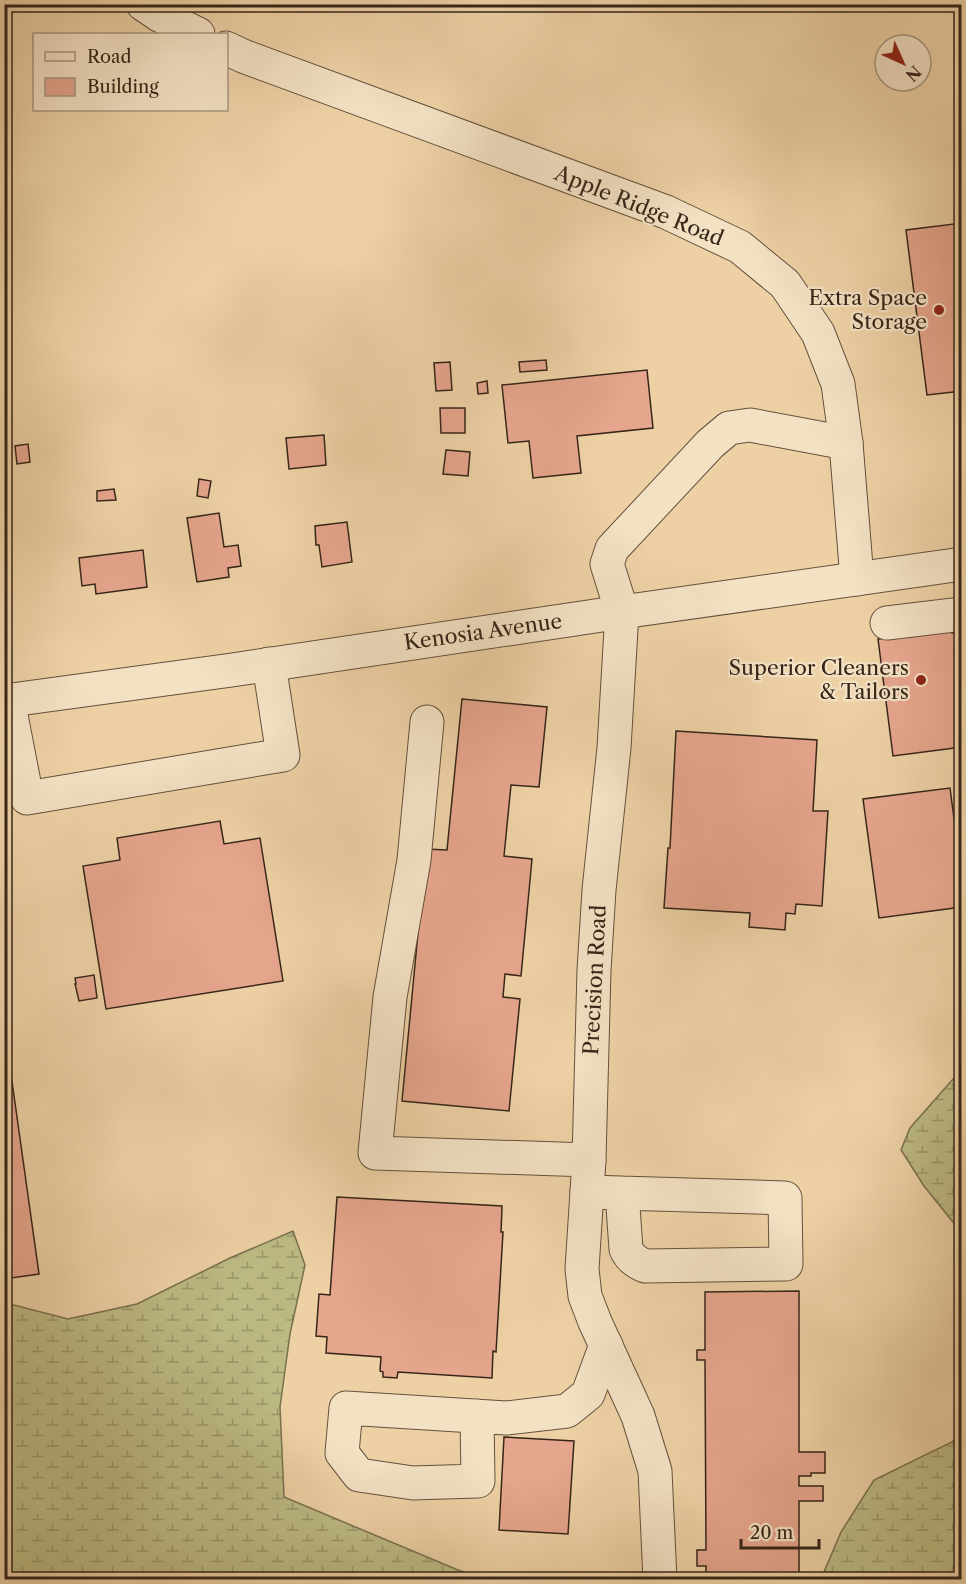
<svg xmlns="http://www.w3.org/2000/svg" width="966" height="1584" font-family="'Libre Caslon Text',serif">
  <style>
    .wetland { fill: url(#wetland-marsh); stroke: #79704e; stroke-width: 1.5 }
    .building { fill: #e6a58d; stroke: #362619; stroke-width: 1.5 }
    .lines { fill: none; stroke-linecap: round; stroke-linejoin: round }
    .minor-casing { stroke: #64513c; stroke-width: 35 }
    .minor { stroke: #f3e1c4; stroke-width: 33 }
    .poi-dot { fill: #8f2418; stroke: #f3e1c4; stroke-width: 2 }
    .labels { text-anchor: middle; stroke-width: 4.5; stroke-linejoin: round; paint-order: stroke }
    .street-label { font-size: 21px; fill: #362619; stroke: #f3e1c4 }
    .poi-label { font-size: 21px; fill: #362619; stroke: #f3e1c4; text-anchor: end }
  </style>
  <defs>
    <pattern id="wetland-marsh" width="20" height="14" patternUnits="userSpaceOnUse" patternTransform="scale(1.5)"><rect width="20" height="14" fill="#bcba83"/><path d="M1 5h8M5 5V1M11 12h8M15 12V8" fill="none" stroke="#9a976a"/></pattern>
  </defs>
  <rect width="100%" height="100%" fill="#edd1a5"/>
  <filter id="stains"><feTurbulence type="fractalNoise" baseFrequency=".00333" numOctaves="4"/><feColorMatrix values="0 0 0 0 .2 0 0 0 0 .09 0 0 0 0 .02 0 0 0 .5 -.17"/></filter>
  <radialGradient id="worn" r=".72"><stop offset=".6" stop-color="#630" stop-opacity="0"/><stop offset="1" stop-color="#630" stop-opacity=".3"/></radialGradient>
  <!-- wetland -->
  <g class="wetland">
    <polygon points="961,1070 961,1232 924,1186 901,1150 910,1128"/>
    <polygon points="293,1231 305,1265 290,1334 280,1407 284,1497 458,1570 485,1579 5,1579 5,1306 10,1304 68,1319 137,1304 230,1258"/>
    <polygon points="961,1433 961,1579 821,1579 841,1532 874,1480 952,1442"/>
  </g>
  <!-- building -->
  <g class="building">
    <polygon points="962,223 962,391 927,395 906,230"/>
    <polygon points="546,360 547,370 520,372 519,362"/>
    <polygon points="450,362 452,390 436,391 434,363"/>
    <polygon points="647,370 653,428 577,436 581,473 533,478 529,441 508,443 502,385"/>
    <polygon points="487,381 488,393 478,394 477,383"/>
    <polygon points="440,408 465,408 465,433 441,433"/>
    <polygon points="324,435 326,465 289,469 286,438"/>
    <polygon points="28,444 30,462 17,464 15,446"/>
    <polygon points="446,450 470,452 468,476 443,474"/>
    <polygon points="199,479 211,481 208,498 197,496"/>
    <polygon points="114,489 116,500 97,501 97,491"/>
    <polygon points="219,513 224,547 238,545 241,566 228,568 229,577 197,582 187,518"/>
    <polygon points="347,522 352,562 322,567 319,545 316,545 315,526"/>
    <polygon points="143,550 147,587 96,594 95,584 82,586 79,558"/>
    <polygon points="951,630 952,633 955,633 957,650 954,650 962,709 962,747 893,756 878,639"/>
    <polygon points="462,699 547,707 539,787 511,785 504,856 532,859 521,976 505,974 503,997 520,999 509,1111 402,1101 426,849 447,850"/>
    <polygon points="676,731 817,740 813,811 828,811 822,906 796,904 795,914 786,913 785,930 749,927 750,913 664,908 668,848 670,848"/>
    <polygon points="950,788 962,880 962,907 879,918 863,799"/>
    <polygon points="220,821 224,844 260,838 283,981 106,1009 83,866 120,860 117,838"/>
    <polygon points="94,975 97,998 79,1001 75,984 76,984 75,978"/>
    <polygon points="8,1053 39,1274 4,1279 4,1054"/>
    <polygon points="337,1197 502,1206 501,1232 503,1232 496,1352 493,1351 492,1378 398,1372 397,1378 383,1377 383,1372 380,1371 381,1357 326,1353 327,1337 316,1336 319,1294 330,1295"/>
    <polygon points="799,1291 799,1452 825,1452 825,1473 811,1473 811,1476 799,1476 799,1486 823,1486 823,1501 799,1501 799,1580 706,1580 706,1566 697,1566 697,1550 706,1550 705,1360 697,1360 697,1350 705,1350 705,1292"/>
    <polygon points="504,1437 574,1441 568,1534 499,1530"/>
  </g>
  <g class="lines">
    <defs>
      <g id="minor">
        <polyline points="143,4 159,15 198,34"/>
        <polyline points="226,48 243,56 666,212 740,247 785,284 818,333 838,384 846,443 857,579"/>
        <polyline points="887,623 962,614"/>
        <polyline points="8,700 27,798 283,755 269,664"/>
        <polyline points="4,701 232,670 622,612 962,564"/>
        <polyline points="427,722 414,860 390,997 375,1153 589,1160"/>
        <path d="M587,1192L785,1198L786,1264L645,1266C636,1262 630,1258 626,1249L622,1193"/>
        <polyline points="477,1416 478,1481 413,1483 359,1475 342,1453 346,1408 506,1418 567,1411 588,1394 606,1345"/>
        <polyline points="660,1580 655,1471 638,1416 595,1322 585,1296 582,1269 589,1160 594,970 599,890 614,748 622,612 607,564 612,549 710,444 729,428 750,425 846,443"/>
      </g>
    </defs>
    <!-- minor casing -->
    <use href="#minor" class="minor-casing"/>
    <!-- minor -->
    <use href="#minor" class="minor"/>
  </g>
  <!-- markers -->
  <g class="poi-dot">
    <circle cx="939" cy="310" r="6"/>
    <circle cx="921" cy="680" r="6"/>
  </g>
  <g class="labels">
    <!-- street labels -->
    <g class="street-label">
      <text transform="translate(639 206) rotate(22)" y="7">Apple Ridge Road</text>
      <text transform="translate(483 632) rotate(-8)" y="7">Kenosia Avenue</text>
      <text transform="translate(595 980) rotate(-87)" y="7">Precision Road</text>
    </g>
    <!-- poi labels -->
    <g class="poi-label">
      <text x="927" y="305">Extra Space<tspan x="927" dy="24">Storage</tspan></text>
      <text x="909" y="675">Superior Cleaners<tspan x="909" dy="24">&amp; Tailors</tspan></text>
    </g>
  </g>
  <!-- margin -->
  <rect width="966" height="1584" fill="none" stroke="#edd1a5" stroke-width="24"/>
  <rect x="6" y="6" width="954" height="1572" fill="none" stroke="#362619" stroke-width="3"/>
  <rect x="12" y="12" width="942" height="1560" fill="none" stroke="#362619" stroke-width="1.5"/>
  <!-- legend -->
  <rect x="33" y="33" width="195" height="78" fill="#f3e1c4" stroke="#a79680" stroke-width="1.5"/>
  <rect x="45" y="52" width="30" height="9" fill="#f3e1c4" stroke="#a79680" stroke-width="1.5"/>
  <text x="87" y="63" font-size="18" fill="#362619">Road</text>
  <rect x="45" y="78" width="30" height="18" fill="#e6a58d" stroke="#a79680" stroke-width="1.5"/>
  <text x="87" y="93" font-size="18" fill="#362619">Building</text>
  <!-- north arrow -->
  <g transform="translate(903 63) rotate(135)"><circle r="28" fill="#f3e1c4" stroke="#a79680" stroke-width="1.5"/>
  <path d="M0-4.5L10 22L0 15L-10 22Z" fill="#8f2418"/>
  <text y="-9" font-size="16" font-weight="bold" text-anchor="middle" fill="#362619">N</text>
  </g>
  <!-- scale -->
  <path d="M741 1539v9h78v-9" fill="none" stroke="#362619" stroke-width="3"/>
  <text x="750" y="1539" font-size="18" fill="#362619" stroke="#f3e1c4" stroke-width="4.5" paint-order="stroke">20 m</text>
  <rect width="100%" height="100%" filter="url(#stains)"/>
  <rect width="100%" height="100%" fill="url(#worn)"/>
</svg>
